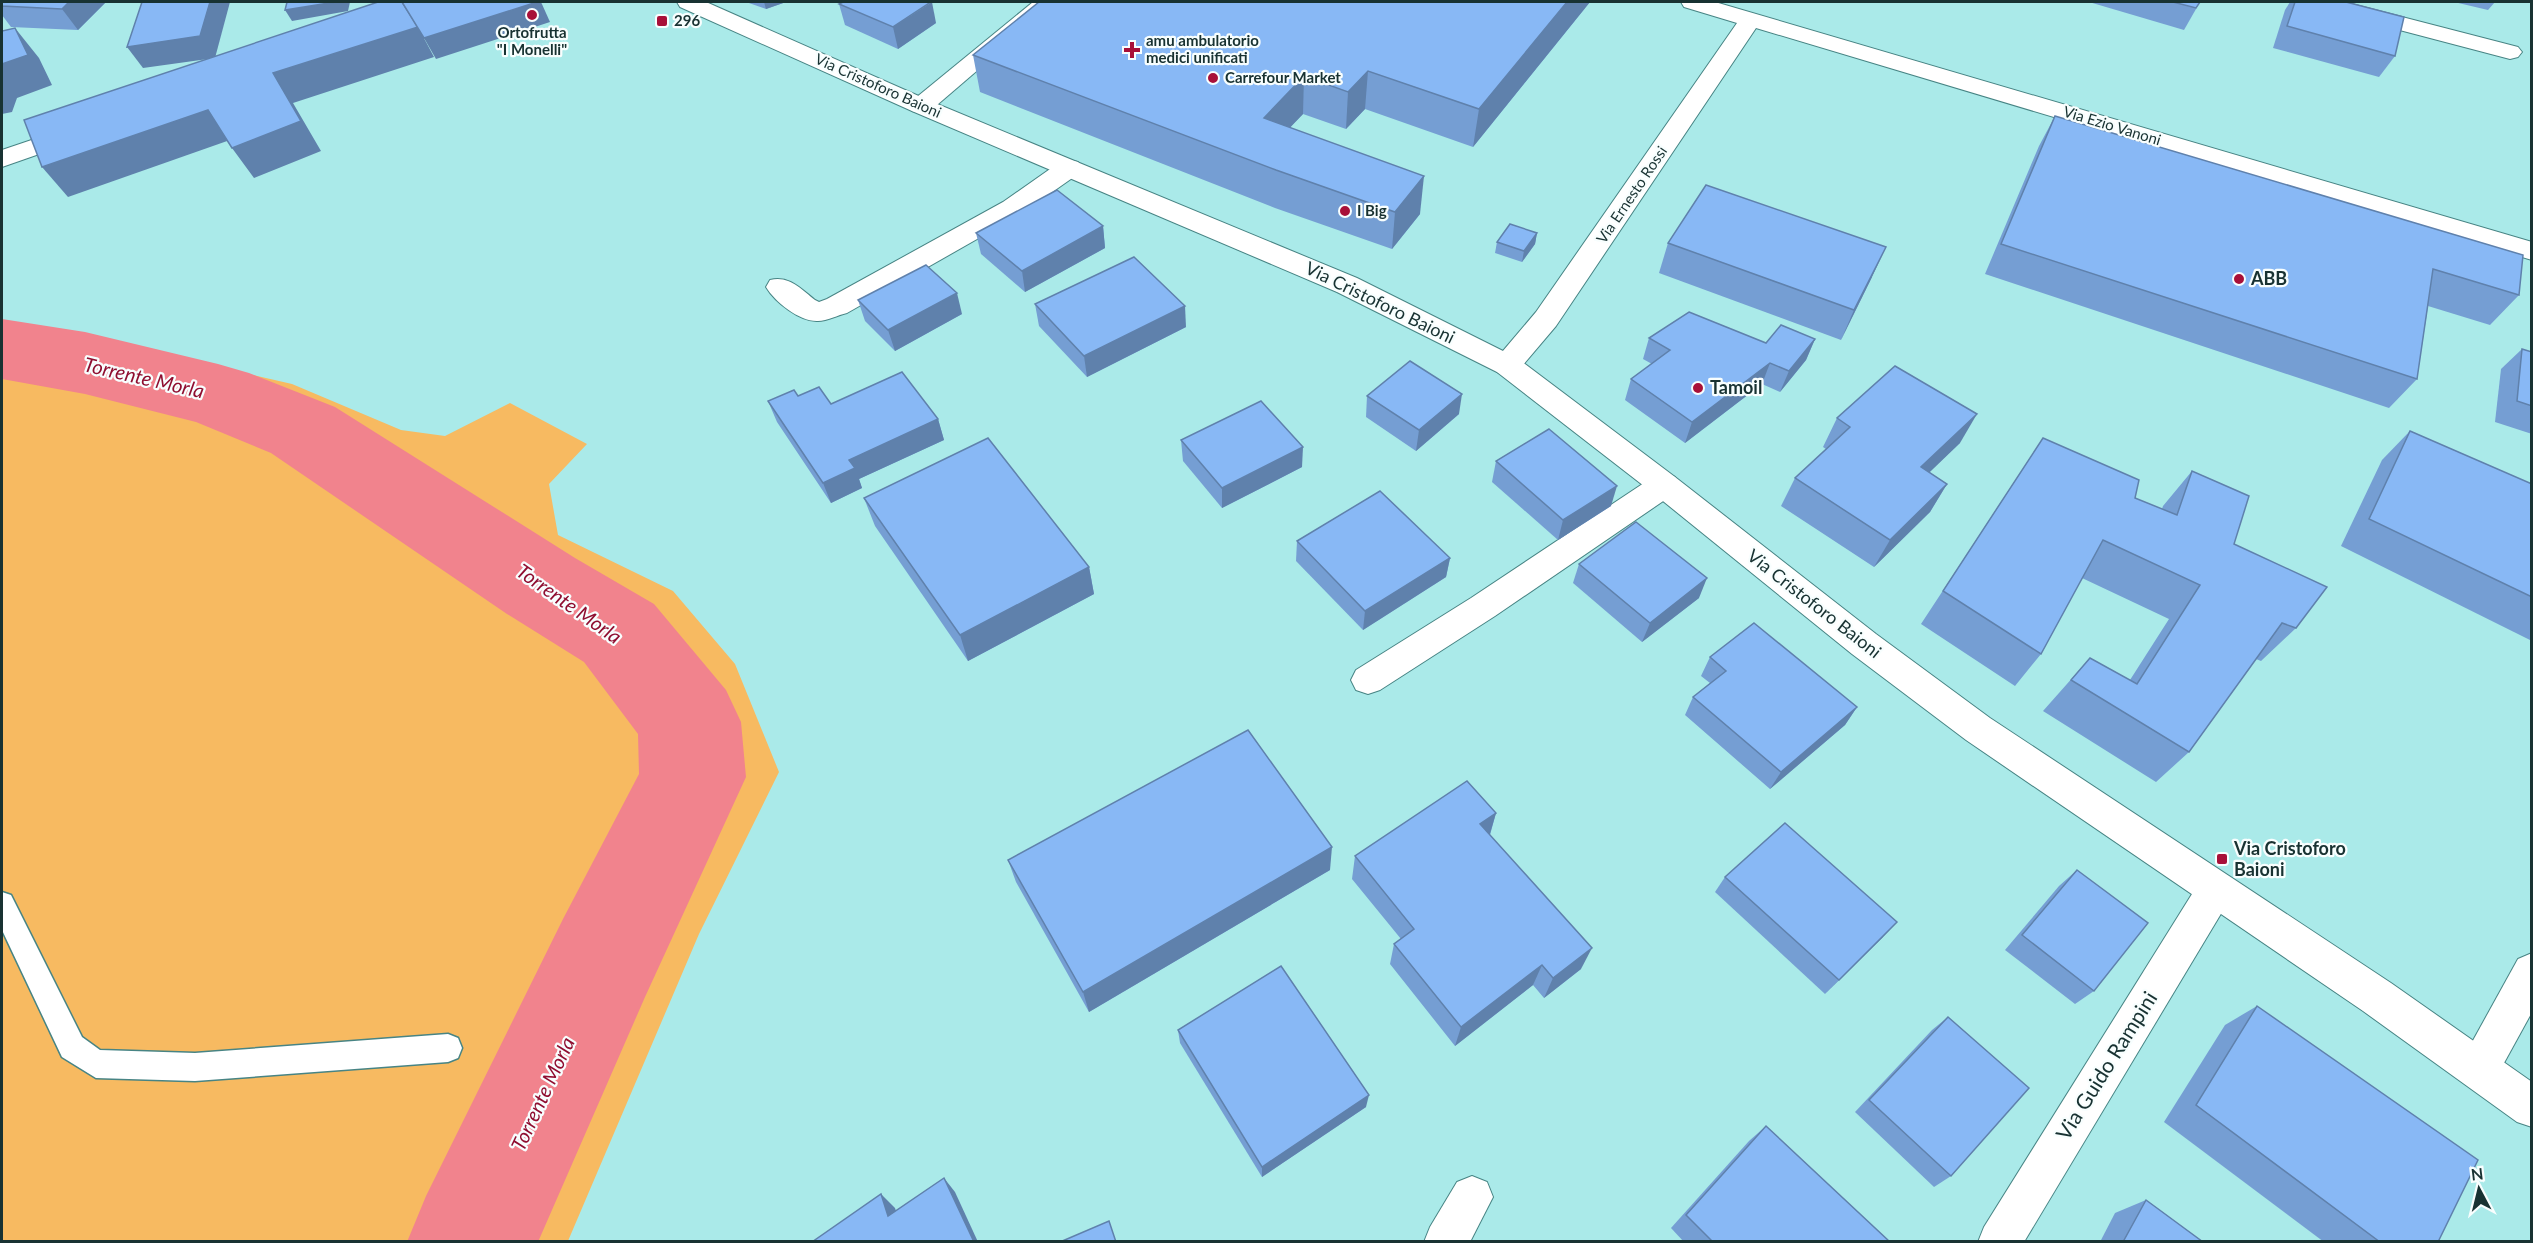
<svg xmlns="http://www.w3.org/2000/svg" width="2533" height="1243" font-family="Lato,sans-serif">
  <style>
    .green { fill: #f7ba61 }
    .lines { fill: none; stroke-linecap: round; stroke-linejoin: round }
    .river { fill: #f1838d; fill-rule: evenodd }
    .service-casing { stroke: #478484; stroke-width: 3 }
    .minor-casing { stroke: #478484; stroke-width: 2 }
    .tertiary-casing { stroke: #478484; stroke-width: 2 }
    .service { fill: #fff; fill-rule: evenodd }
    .minor { fill: #fff; fill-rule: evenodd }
    .tertiary { fill: #fff; fill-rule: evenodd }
    .wall { fill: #759ed3 }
    .shaded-wall { fill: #5f81ac }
    .building { fill: #88b8f5; stroke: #5f81ac; stroke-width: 1.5 }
    .poi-dot { fill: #a81039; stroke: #f8fefe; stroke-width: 2 }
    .labels { text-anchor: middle; stroke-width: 4.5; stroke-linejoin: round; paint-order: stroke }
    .far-poi-label { font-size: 15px; font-weight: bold; fill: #183232; stroke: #f8fefe; text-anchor: start }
    .far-street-label { font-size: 15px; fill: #183232; stroke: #f8fefe }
    .poi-label { font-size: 18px; font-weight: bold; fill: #183232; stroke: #f8fefe; text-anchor: start }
    .street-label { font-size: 18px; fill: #183232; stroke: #f8fefe }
    .water-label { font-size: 20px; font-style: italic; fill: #8f0e30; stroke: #f8fefe }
    .near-street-label { font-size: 21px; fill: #183232; stroke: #f8fefe }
  </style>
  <rect width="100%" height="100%" fill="#aaeae9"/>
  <!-- green -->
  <polygon class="green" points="125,346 292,384 401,430 445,436 510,403 587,444 549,484 558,535 673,591 735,664 779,772 699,934 568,1241 2,1242 2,368 18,370 126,396"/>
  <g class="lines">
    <!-- river -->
    <polygon class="river" points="2,319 85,332 218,364 249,373 335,407 575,558 654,604 726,690 741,722 746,777 645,997 538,1242 407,1242 426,1196 563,919 639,774 638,734 584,662 507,614 271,453 196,422 85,394 2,379"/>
    <defs>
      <polygon id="service" points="2,892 11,895 82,1037 100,1050 195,1053 448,1034 458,1038 462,1048 458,1058 448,1062 195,1081 96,1078 62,1057 2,930"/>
      <g id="minor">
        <polygon points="1033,2 1057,2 930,111 921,113 912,111 909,106 912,101"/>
        <polygon points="1681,2 1715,2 2532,242 2532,260 1756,28 1556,326 1517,372 1507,375 1497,372 1493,365 1497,358 1536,312 1737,23 1684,7"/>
        <polygon points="2309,2 2344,2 2518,47 2522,52 2518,57 2510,59 2312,7"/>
        <polygon points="76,125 85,128 88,133 85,138 2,167 2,150"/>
        <path d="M1069,160L1078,162L1082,168L1078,174L1021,214L847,313C838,315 827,321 818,321C800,322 775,302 766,287L770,280C789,275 801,289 815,300L819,302L827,299L1003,202L1060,162Z"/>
        <polygon points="1664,473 1675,477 1679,485 1675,493 1495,616 1380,690 1368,694 1356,690 1351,680 1356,670 1471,598 1653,477"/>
        <polygon points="2215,873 2228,878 2234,890 2228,902 2024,1242 1978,1242 1984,1227 2202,878"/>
        <polygon points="2532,953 2532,1012 2493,1083 2479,1089 2465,1083 2459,1069 2465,1055 2518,959"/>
        <polygon points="1472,1176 1487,1182 1493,1197 1470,1242 1424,1242 1430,1227 1457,1182"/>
      </g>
      <polygon id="tertiary" points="677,2 706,2 930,101 1357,278 1517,358 1675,477 1876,634 1990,718 2391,983 2532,1082 2532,1127 2517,1122 2363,1011 1966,740 1852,654 1653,493 1497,372 1337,292 912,111 680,7"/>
    </defs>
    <!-- service casing -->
    <use href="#service" class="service-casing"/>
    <!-- minor casing -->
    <use href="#minor" class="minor-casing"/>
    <!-- tertiary casing -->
    <use href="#tertiary" class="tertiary-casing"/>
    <!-- service -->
    <use href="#service" class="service"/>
    <!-- minor -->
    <use href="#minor" class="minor"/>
    <!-- tertiary -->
    <use href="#tertiary" class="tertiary"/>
  </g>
  <!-- wall -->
  <g class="wall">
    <polygon points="2,2 106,2 78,30 11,27 2,15"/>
    <polygon points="746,2 786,2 766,9"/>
    <polygon points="1590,2 1473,147 1365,109 1346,129 1303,114 1290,127 1420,214 1392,249 1275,208 980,92 973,55"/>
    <polygon points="2089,2 2200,2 2184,30"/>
    <polygon points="2290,2 2346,2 2395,56 2379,77 2273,48 2285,10"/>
    <polygon points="2454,2 2495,2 2488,10"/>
    <polygon points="839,4 936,23 898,49 845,25"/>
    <polygon points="2055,116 2519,295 2490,325 2428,306 2417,379 2389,408 1985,274 2039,146"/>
    <polygon points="1103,226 1105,248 1025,292 981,254 976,233"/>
    <polygon points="1537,233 1535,244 1522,262 1495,253 1497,242"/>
    <polygon points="1668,243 1872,277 1841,340 1659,273"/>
    <polygon points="858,300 962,314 895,351 865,321"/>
    <polygon points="1035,304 1186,327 1087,377 1039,326"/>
    <polygon points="1649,338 1766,343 1815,339 1806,360 1780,392 1762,384 1685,443 1625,400 1631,379 1652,364 1643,359"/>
    <polygon points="2522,349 2532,352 2532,434 2495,422 2501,369"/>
    <polygon points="798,396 831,404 938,419 944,440 859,479 862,488 831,503 777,422 768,401"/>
    <polygon points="1367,396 1459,414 1416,451 1366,417"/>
    <polygon points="1837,418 1960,443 1929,472 1947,484 1930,512 1874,567 1781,506 1795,478 1826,449 1823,447"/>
    <polygon points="2410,431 2532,484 2532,641 2341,546 2382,460"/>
    <polygon points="2043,438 2135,498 2162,509 2163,506 2192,471 2234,544 2296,628 2261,661 2256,659 2189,752 2156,782 2043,711 2090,658 2130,680 2169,619 2082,578 2041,654 2015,686 1921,624"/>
    <polygon points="1181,440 1302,467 1222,508 1183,461"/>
    <polygon points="1496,461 1611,506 1558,540 1492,482"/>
    <polygon points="864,498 1089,567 1094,594 968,661 875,526"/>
    <polygon points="1297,541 1450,558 1446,577 1363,630 1296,561"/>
    <polygon points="1579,564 1699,598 1642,642 1573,583"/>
    <polygon points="1710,657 1857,707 1845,725 1770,789 1685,715 1693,697 1710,683 1701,676"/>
    <polygon points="1496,813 1490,835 1581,969 1544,998 1533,985 1455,1046 1390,964 1394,944 1401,939 1352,879 1355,856"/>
    <polygon points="1008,860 1330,870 1089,1012 1016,882"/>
    <polygon points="2077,870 2094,991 2075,1004 2005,950 2059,886"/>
    <polygon points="1725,877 1883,937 1825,994 1715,892"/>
    <polygon points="2257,1006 2438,1242 2324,1242 2164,1122 2225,1025"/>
    <polygon points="1948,1017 1951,1176 1934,1187 1855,1112 1932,1030"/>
    <polygon points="1178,1030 1366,1107 1262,1177 1180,1043"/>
    <polygon points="1766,1126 1890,1242 1684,1242 1671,1228 1749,1141"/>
    <polygon points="2146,1200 2203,1242 2100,1242 2115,1213"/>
  </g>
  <!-- shaded-wall -->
  <g class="shaded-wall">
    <polygon points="69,2 106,2 78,30 62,9"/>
    <polygon points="210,2 230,2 215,58 143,68 127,47"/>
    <polygon points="335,2 350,2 348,11 292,21 285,10"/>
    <polygon points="537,2 541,2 550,22 436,59 424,38"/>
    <polygon points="764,2 786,2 766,9"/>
    <polygon points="932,2 936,23 898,49 893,27"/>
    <polygon points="1567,2 1590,2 1473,147 1479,109"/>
    <polygon points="418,27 434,57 293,103 321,151 254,178 232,148 273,73"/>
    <polygon points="15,28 39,58 52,85 17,98 12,112 2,114 2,64"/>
    <polygon points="1368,71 1365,109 1346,129 1348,92"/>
    <polygon points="1304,76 1303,114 1264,155 1264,118"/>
    <polygon points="208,110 230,140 68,197 42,167"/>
    <polygon points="1424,176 1420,214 1392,249 1395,212"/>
    <polygon points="1103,226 1105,248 1025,292 1022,271"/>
    <polygon points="1537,233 1535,244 1522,262 1524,251"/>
    <polygon points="1886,247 1872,277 1841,340 1854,310"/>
    <polygon points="957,293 962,314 895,351 888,330"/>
    <polygon points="1185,306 1186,327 1087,377 1084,356"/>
    <polygon points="1815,339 1806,360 1780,392 1789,371"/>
    <polygon points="1770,363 1762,384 1685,443 1692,422"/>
    <polygon points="1462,394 1459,414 1416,451 1419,430"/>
    <polygon points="1977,414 1960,443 1905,496 1921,467"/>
    <polygon points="938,419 944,440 859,479 862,488 831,503 823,483 849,460"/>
    <polygon points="1303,447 1302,467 1222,508 1222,488"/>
    <polygon points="1947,484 1930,512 1874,567 1890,540"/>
    <polygon points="1617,486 1611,506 1558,540 1563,520"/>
    <polygon points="1450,558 1446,577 1363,630 1365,611"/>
    <polygon points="1089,567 1094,594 968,661 960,635"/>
    <polygon points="1707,578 1699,598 1642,642 1650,623"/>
    <polygon points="1857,707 1845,725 1770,789 1781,772"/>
    <polygon points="1496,813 1489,837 1480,824"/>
    <polygon points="1332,847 1330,870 1089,1012 1083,992"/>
    <polygon points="1897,922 1883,937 1825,994"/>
    <polygon points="1592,948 1581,969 1544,998 1553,978"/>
    <polygon points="1542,965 1533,985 1455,1046 1461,1027"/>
    <polygon points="1369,1095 1366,1107 1262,1177 1262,1167"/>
    <polygon points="944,1178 955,1192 978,1242 974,1242"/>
    <polygon points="881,1194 895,1208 902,1229 888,1216"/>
  </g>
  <!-- building -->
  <g class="building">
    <polygon points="2,2 69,2 62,9 2,6"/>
    <polygon points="142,2 210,2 200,36 127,47"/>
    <polygon points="287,2 335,2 285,10"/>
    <polygon points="378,2 402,2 418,27 273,73 301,121 232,148 208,110 42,167 24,120"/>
    <polygon points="402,2 537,2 424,38"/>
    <polygon points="843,2 931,2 893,27 839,4"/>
    <polygon points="1039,2 1567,2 1479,109 1368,71 1348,92 1304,76 1264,118 1424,176 1395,212 1276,170 973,55"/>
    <polygon points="2173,2 2200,2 2196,8"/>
    <polygon points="2295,2 2346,2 2404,17 2395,56 2287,26"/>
    <polygon points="15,28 28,55 2,64 2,31"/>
    <polygon points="2055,116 2523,255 2519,295 2433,269 2417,379 2001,244"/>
    <polygon points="1706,185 1886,247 1854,310 1668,243"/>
    <polygon points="1057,190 1103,226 1022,271 976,233"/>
    <polygon points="1510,224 1537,233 1524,251 1497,242"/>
    <polygon points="1134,257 1185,306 1084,356 1035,304"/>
    <polygon points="926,265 957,293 888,330 858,300"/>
    <polygon points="1689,312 1766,343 1781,325 1815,339 1789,371 1770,363 1692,422 1631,379 1670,350 1649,338"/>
    <polygon points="2522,349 2532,352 2532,406 2517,401"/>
    <polygon points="1410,361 1462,394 1419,430 1367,396"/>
    <polygon points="1895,366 1977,414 1921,467 1947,484 1890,540 1795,478 1850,427 1837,418"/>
    <polygon points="902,372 938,419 849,460 855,468 823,483 768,401 794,390 798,396 819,387 831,404"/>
    <polygon points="1261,401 1303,447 1222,488 1181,440"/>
    <polygon points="1549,429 1617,486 1563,520 1496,461"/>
    <polygon points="2410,431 2532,484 2532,597 2369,519"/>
    <polygon points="988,438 1089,567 960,635 864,498"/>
    <polygon points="2043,438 2139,480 2135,498 2177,515 2192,471 2249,496 2234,544 2327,587 2296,628 2282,623 2189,752 2071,680 2090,658 2137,684 2200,585 2103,540 2041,654 1943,591"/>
    <polygon points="1380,491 1450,558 1365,611 1297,541"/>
    <polygon points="1636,522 1707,578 1650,623 1579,564"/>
    <polygon points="1754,623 1857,707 1781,772 1693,697 1726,671 1710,657"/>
    <polygon points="1248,730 1332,847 1083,992 1008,860"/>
    <polygon points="1467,781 1496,813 1480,824 1592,948 1553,978 1542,965 1461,1027 1394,944 1414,929 1355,856"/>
    <polygon points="1785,823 1897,922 1839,980 1725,877"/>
    <polygon points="2077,870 2148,923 2094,991 2022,935"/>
    <polygon points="1281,966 1369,1095 1262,1167 1178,1030"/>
    <polygon points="2257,1006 2478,1160 2438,1242 2380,1242 2196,1105"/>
    <polygon points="1948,1017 2029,1088 1951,1176 1869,1100"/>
    <polygon points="1766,1126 1890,1242 1713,1242 1686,1215"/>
    <polygon points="944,1178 974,1242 812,1242 881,1194 888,1216"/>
    <polygon points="2146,1200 2203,1242 2123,1242"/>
    <polygon points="1109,1221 1116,1242 1060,1242"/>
  </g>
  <!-- markers -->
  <g class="poi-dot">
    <circle cx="532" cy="15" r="6"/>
    <rect x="656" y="15" width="12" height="12" rx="3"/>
    <path d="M1129 41h6v6h6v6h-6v6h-6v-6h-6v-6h6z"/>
    <circle cx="1213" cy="78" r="6"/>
    <circle cx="1345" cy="211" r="6"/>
    <circle cx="2239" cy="279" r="6"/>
    <circle cx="1698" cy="388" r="6"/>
    <rect x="2216" y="853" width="12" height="12" rx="3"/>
  </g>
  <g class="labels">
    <!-- far-poi labels -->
    <g class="far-poi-label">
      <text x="674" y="26">296</text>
      <text x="532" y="38" text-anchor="middle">Ortofrutta<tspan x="532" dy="17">"I Monelli"</tspan></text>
      <text x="1146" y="46">amu ambulatorio<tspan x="1146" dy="17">medici unificati</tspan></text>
      <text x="1225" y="83">Carrefour Market</text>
      <text x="1357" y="216">I Big</text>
    </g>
    <!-- far-street labels -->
    <g class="far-street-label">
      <text transform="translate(878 86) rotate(24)" y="5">Via Cristoforo Baioni</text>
      <text transform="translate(2112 126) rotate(17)" y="5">Via Ezio Vanoni</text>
      <text transform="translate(1632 195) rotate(-56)" y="5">Via Ernesto Rossi</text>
    </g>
    <!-- poi labels -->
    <g class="poi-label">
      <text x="2251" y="285">ABB</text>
      <text x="1710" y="394">Tamoil</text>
      <text x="2234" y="855">Via Cristoforo<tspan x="2234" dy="21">Baioni</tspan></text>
    </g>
    <!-- street labels -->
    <g class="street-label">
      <text transform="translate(1380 303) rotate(26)" y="6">Via Cristoforo Baioni</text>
      <text transform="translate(1814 604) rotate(38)" y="6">Via Cristoforo Baioni</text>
    </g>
    <!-- water labels -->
    <g class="water-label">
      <text transform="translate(144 378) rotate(13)" y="7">Torrente Morla</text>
      <text transform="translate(569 604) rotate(35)" y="7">Torrente Morla</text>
      <text transform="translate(543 1094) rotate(-65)" y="7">Torrente Morla</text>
    </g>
    <!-- near-street labels -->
    <g class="near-street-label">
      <text transform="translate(2107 1066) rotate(-58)" y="7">Via Guido Rampini</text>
    </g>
  </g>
  <!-- border -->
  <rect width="2533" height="1243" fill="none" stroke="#183232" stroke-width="6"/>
  <!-- north arrow -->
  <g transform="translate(2479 1189) rotate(353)" stroke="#f8fefe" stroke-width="4.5" paint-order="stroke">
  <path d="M0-4.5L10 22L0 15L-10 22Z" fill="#183232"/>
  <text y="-9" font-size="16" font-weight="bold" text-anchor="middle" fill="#183232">N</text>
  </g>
</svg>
